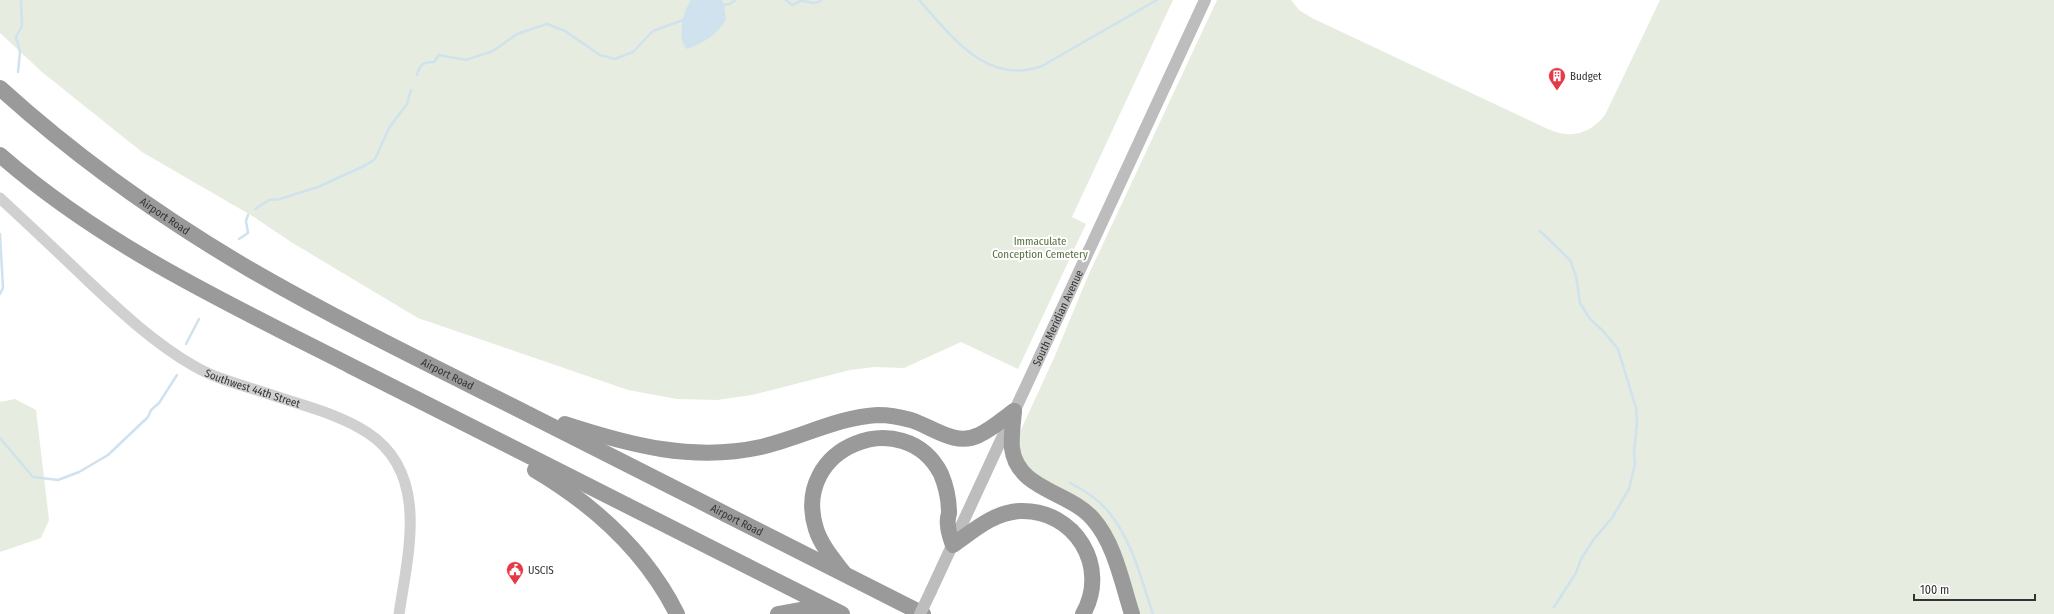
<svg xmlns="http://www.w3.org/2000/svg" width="2054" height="614" font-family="'Fira Sans Condensed',sans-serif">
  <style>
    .green { fill: #e6ecdf }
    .water { fill: #cfe2ee }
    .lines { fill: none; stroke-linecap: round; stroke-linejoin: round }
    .stream { stroke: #cfe2ee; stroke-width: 2.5 }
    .tertiary { stroke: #d0d0d0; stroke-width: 11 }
    .secondary { stroke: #bdbdbd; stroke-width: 12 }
    .motorway { stroke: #9a9a9a; stroke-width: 16 }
    .secondary-bridge { stroke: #bdbdbd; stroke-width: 12 }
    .labels { text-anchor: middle; stroke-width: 4; stroke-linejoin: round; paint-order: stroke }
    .poi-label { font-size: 11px; fill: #333; stroke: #fff; text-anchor: start }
    .street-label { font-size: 11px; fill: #333; stroke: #fff }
    .park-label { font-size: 11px; fill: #56703f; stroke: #fff }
  </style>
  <rect width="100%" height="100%" fill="#fff"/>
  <!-- green -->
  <g class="green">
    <polygon points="0,0 1173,0 1072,217 1086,224 1018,369 961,342 904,368 874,367 850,370 752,395 717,400 677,399 628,390 418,318 291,242 254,217 142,152 42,72 0,33"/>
    <path d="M1217,0H1291L1299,10L1312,18L1550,130C1572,139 1591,133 1605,115L1660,0H2054V614H1137L1115,547L1036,479L1021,462L1019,434L1054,358L1088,276Z"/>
    <polygon points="15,399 36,410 49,520 41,538 0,552 0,402"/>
  </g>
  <!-- water -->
  <path class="water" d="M691,0H722L724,5L726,19C718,35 703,43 687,49C676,40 683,11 691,0Z"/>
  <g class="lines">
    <!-- stream -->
    <g class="stream">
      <path d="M786,0L792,5C795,4 799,1 802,1C809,1 814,6 821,0"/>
      <path d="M919,0C952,37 987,86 1042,66L1157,0"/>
      <polyline points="722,5 730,4 735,0"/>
      <polyline points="18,72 20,52 16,37 22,26 21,0"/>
      <path d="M417,75C420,64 423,62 434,62L439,55L466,60L493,51L517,34L547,24L565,31L600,55L615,59L633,52L653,31L686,19"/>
      <polyline points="255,209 269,200 280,199 318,187 366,165 375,159 389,128 407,104 411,90"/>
      <polyline points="1540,231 1570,260 1576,276 1580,303 1590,319 1603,331 1618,349 1636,408 1637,423 1634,452 1635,464 1629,489 1612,518 1594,539 1581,559 1576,573 1554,607"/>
      <polyline points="0,234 3,288 0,294"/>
      <polyline points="239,239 248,233 246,221 248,215"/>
      <polyline points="186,344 199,319"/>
      <polyline points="0,438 33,477 58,480 79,472 108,455 148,417 151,410 159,403 177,375"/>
      <path d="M1070,483C1084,490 1097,498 1107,510C1132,539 1141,579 1153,614"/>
    </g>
    <!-- tertiary -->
    <path class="tertiary" id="s1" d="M0,198C29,225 58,252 87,280C120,311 154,343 194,366C216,379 242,385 266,393C300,405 338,413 368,433C430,474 408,553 399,614"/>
    <!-- secondary -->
    <path class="secondary" id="s2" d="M931,591L1205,0"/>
    <!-- motorway -->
    <g class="motorway">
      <path id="s3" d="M0,88C76,157 162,218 251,270C336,319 424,362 512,406C649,475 786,545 923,614"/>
      <path d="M0,155C104,246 229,304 351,366C514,450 678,532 842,614"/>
      <path d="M1014,411C1013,423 1011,436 1012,448C1017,490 1069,491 1093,519C1115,544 1122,583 1132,614"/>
      <path d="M565,424C629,445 693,462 761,447C800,438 838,417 878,415C889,415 900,417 911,420C933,427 955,447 979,435C992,429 1003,419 1014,411"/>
      <path d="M535,470C594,505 646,552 677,614"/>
      <path d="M843,572C833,559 821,545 816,529C790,446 905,403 941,474C946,486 949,500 949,513C948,517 947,521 948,525C948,532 951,539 953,545C973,531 994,512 1020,511C1075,509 1110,567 1083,614"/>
      <polyline points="778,614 800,610 832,614"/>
    </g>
    <!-- secondary-bridge -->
    <polyline class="secondary-bridge" points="920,614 931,591"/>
  </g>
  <!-- icons -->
  <defs>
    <symbol id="building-pin" viewBox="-11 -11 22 30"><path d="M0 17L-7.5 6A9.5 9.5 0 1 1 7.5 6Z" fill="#e63946" stroke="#fff"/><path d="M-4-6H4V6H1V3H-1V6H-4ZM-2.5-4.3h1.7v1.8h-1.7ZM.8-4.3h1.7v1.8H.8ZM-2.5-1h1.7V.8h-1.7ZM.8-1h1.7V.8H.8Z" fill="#fff"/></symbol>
    <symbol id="civic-pin" viewBox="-11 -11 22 30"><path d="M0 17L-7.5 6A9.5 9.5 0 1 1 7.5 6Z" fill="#e63946" stroke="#fff"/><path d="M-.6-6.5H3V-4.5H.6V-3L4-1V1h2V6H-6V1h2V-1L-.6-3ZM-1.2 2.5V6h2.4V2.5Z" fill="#fff"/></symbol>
  </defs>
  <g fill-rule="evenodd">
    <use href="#building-pin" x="1547" y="66" width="20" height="27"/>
    <use href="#civic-pin" x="505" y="560" width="20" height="27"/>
  </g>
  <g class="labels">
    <!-- poi labels -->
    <g class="poi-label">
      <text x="1570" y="80">Budget</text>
      <text x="528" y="574">USCIS</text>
    </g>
    <!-- street labels -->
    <g class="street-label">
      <text dy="4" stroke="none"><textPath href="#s3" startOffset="209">Airport Road</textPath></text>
      <text dy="4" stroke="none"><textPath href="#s2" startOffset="301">South Meridian Avenue</textPath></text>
      <text dy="4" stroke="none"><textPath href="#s3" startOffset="533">Airport Road</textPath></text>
      <text dy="4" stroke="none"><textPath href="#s1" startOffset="320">Southwest 44th Street</textPath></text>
      <text dy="4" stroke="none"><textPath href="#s3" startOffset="857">Airport Road</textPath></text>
    </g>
    <!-- park labels -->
    <g class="park-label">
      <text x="1040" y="245">Immaculate<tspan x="1040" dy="13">Conception Cemetery</tspan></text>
    </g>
  </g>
  <!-- scale -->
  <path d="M1914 594v6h121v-6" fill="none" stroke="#333333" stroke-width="2"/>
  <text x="1920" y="594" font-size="12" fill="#333333" stroke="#ffffff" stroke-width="3" paint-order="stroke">100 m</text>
</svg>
